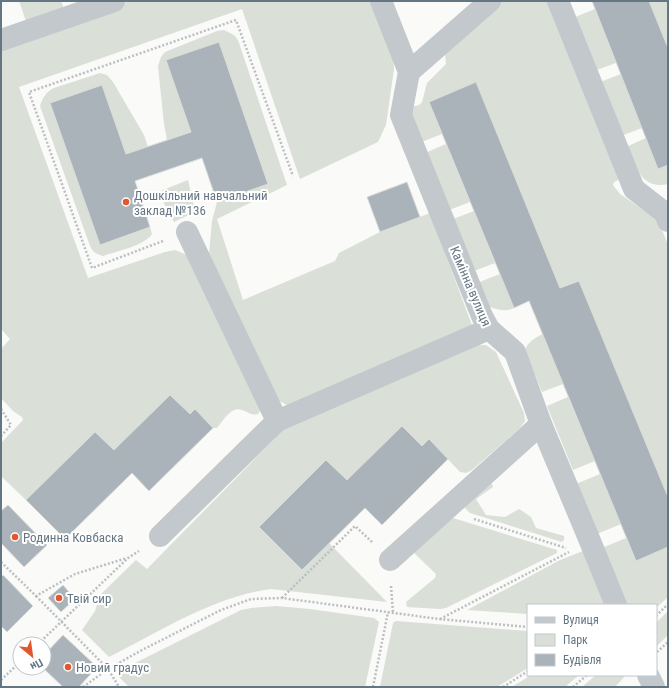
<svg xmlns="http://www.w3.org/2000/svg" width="669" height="688" font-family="'Roboto Condensed',sans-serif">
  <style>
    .green { fill: #dadfd7 }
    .building { fill: #aab3b9; stroke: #dcdcda }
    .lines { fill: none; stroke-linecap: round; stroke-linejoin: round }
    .path { stroke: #bbbfc2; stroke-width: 2.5; stroke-dasharray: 2 2; stroke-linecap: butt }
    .minor { stroke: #c3c8cc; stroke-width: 22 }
    .poi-dot { fill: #e4572e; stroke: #fff; stroke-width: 1.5 }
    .labels { text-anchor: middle; stroke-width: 4; stroke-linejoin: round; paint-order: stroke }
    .poi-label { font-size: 13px; fill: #657683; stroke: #fff; text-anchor: start }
    .street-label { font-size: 13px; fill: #657683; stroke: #fff }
  </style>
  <rect width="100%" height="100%" fill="#fafaf8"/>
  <!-- green -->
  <g class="green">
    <polygon points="19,1 61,1 65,11 27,24"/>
    <path d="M130,1H372L393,57L394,69L386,125L378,142L300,179L242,9L19,87L88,278L165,252L175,250L187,255L263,406L258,414C251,416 249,412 242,410C231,406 223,421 217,428H213L195,409L190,414L170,395L114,450L95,432L26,500L1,476V443L23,420L22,417L13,411L1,398V349L10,339L1,329V46Z"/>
    <polygon points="497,1 551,1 620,176 618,180 614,182 613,185 620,194 655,218 659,222 668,245 668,497 579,281 560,288 477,86 472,84 429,102 442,134 419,143 408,108 419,105 422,102 427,83 446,64 445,53"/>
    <polygon points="649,1 668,1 668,48"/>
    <polygon points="595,9 616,63 594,71 573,18"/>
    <polygon points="224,30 234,35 238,40 287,185 217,219 243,300 335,261 339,253 380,232 430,213 473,328 289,406 277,400 209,254 212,221 217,202 268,184 219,42 166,60 191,132 167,140 164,124 158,66 161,57 165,52 217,31"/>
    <path d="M100,73L107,75L113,82L144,135L148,147L126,154L102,85L50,103L100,245L150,227L152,234C144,246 117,251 103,256C96,254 93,252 90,246L40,106C43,97 46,92 54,88Z"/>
    <polygon points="621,74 642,128 621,136 600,82"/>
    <path d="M646,138L668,165V184C642,190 635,166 626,147Z"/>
    <polygon points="446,144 470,202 449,210 425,153"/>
    <polygon points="188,180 195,212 174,222 158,192"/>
    <polygon points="474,211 495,263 474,271 453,219"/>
    <path d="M500,274L514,308C505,312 499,310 490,307L477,283Z"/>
    <path d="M543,334L563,384L542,392L525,351C527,342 535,338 543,334Z"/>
    <path d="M475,345H486L496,352L524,413L525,421L520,428L472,470L466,473L460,472L429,439L422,446L402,426L347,480L326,460L260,527L329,543L387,602L271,589C214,596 161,631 109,657L82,630L95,611L100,595L136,560L147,569L287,426Z"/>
    <polygon points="568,397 595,461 573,470 547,406"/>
    <polygon points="600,474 621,524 597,534 576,484"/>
    <polygon points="491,482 493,487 476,499 486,515 505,517 519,509 531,517 536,528 564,536 564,540 562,542 470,513 465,508 467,501"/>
    <polygon points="453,518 557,550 557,553 446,608 440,609 407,607 406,602 435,578 436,574 414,553 446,519"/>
    <polygon points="626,538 636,561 668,547 668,597 656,608 656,605 625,605 602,548"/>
    <polygon points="583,551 607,605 528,605 528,614 467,610 560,560"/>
    <polygon points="276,606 310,609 374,618 379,622 365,687 129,687 120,678 118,673 123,669 241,610 251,608"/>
    <polygon points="668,611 668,635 656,647 656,623"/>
    <polygon points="396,621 528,631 528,668 497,687 380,687 393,623"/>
    <polygon points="531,675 579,675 565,687 512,687"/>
    <polygon points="596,675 626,675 615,687 582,687"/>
  </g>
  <!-- building -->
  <g class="building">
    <polygon points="592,1 649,1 668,48 668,165 658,169"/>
    <polygon points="219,42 268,184 217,202 202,158 135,181 150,227 100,245 50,103 102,85 126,154 191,132 166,60"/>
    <polygon points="476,82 560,288 579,281 668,497 668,547 636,561 529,301 514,308 429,102"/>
    <polygon points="407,182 420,217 380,232 367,197"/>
    <polygon points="170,395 190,414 195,409 213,428 149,491 132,473 65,539 26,500 95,432 114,450"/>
    <polygon points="402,426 422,446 429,439 448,459 382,525 365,508 302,570 259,527 326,460 347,480"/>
    <polygon points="8,505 47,545 24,567 1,543 1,511"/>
    <polygon points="3,575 33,606 7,632 1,626 1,577"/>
    <polygon points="63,585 75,599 61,612 48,598"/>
    <polygon points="63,635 97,667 79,687 63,687 43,668 44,655"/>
  </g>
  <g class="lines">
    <!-- path -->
    <g class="path">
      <polyline points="163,241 92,268 29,92 236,20 293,176"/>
      <polyline points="1,409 11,425 1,436"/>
      <polyline points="474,519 566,548"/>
      <polyline points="1,562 36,596 75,574 127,558"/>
      <polyline points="391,586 393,613"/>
      <polyline points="36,596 108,669 119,687"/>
      <polyline points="282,598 355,526 372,542"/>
      <polyline points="656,616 668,604"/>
      <polyline points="440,619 569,552"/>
      <polyline points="38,644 128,558 139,551"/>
      <polyline points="657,652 668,642"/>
      <polyline points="1,680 20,662"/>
      <polyline points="83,687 108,669 142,650 221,610 251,599 282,598 439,619 528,627"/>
      <polyline points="373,687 388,612"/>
      <polyline points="503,687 528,671"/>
      <polyline points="573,687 587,675"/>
    </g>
    <!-- minor -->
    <g class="minor">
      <polyline points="381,1 409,72 401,115 482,316 489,329 515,352 541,424 590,541 616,605"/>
      <polyline points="558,1 634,189 665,213 668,221"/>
      <polyline points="1,40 114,1"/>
      <polyline points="409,72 490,1"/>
      <polyline points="187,232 277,421"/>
      <polyline points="160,536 277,421 489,329"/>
      <polyline points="390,560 541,424"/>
      <polyline points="648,675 654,687"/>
    </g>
  </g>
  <!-- markers -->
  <g class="poi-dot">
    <circle cx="126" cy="202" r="4"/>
    <circle cx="15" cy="537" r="4"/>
    <circle cx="59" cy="598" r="4"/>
    <circle cx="68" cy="667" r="4"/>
  </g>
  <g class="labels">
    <!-- poi labels -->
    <g class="poi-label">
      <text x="134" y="200">Дошкільний навчальний<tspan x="134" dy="15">заклад №136</tspan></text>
      <text x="23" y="542">Родинна Ковбаска</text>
      <text x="67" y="603">Твій сир</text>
      <text x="76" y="672">Новий градус</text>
    </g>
    <!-- street labels -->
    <g class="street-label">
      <text transform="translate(471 286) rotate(67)" y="5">Камінна вулиця</text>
    </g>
  </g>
  <!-- border -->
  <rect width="669" height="688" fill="none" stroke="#657683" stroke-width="4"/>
  <!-- legend -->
  <rect x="527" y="604" width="130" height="72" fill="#ffffff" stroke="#c1c8cd"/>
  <rect x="535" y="617" width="20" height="6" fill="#c3c8cc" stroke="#c1c8cd"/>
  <text x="563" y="624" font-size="12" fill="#657683">Вулиця</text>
  <rect x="535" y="634" width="20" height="12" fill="#dadfd7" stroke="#c1c8cd"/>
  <text x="563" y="644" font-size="12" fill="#657683">Парк</text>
  <rect x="535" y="654" width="20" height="12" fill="#aab3b9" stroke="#c1c8cd"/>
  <text x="563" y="664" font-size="12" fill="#657683">Будівля</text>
  <!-- north arrow -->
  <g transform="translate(32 656) rotate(151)"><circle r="19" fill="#ffffff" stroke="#c1c8cd"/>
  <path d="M0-3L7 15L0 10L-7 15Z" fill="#e4572e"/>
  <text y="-6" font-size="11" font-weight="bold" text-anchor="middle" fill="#657683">Пн</text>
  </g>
</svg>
